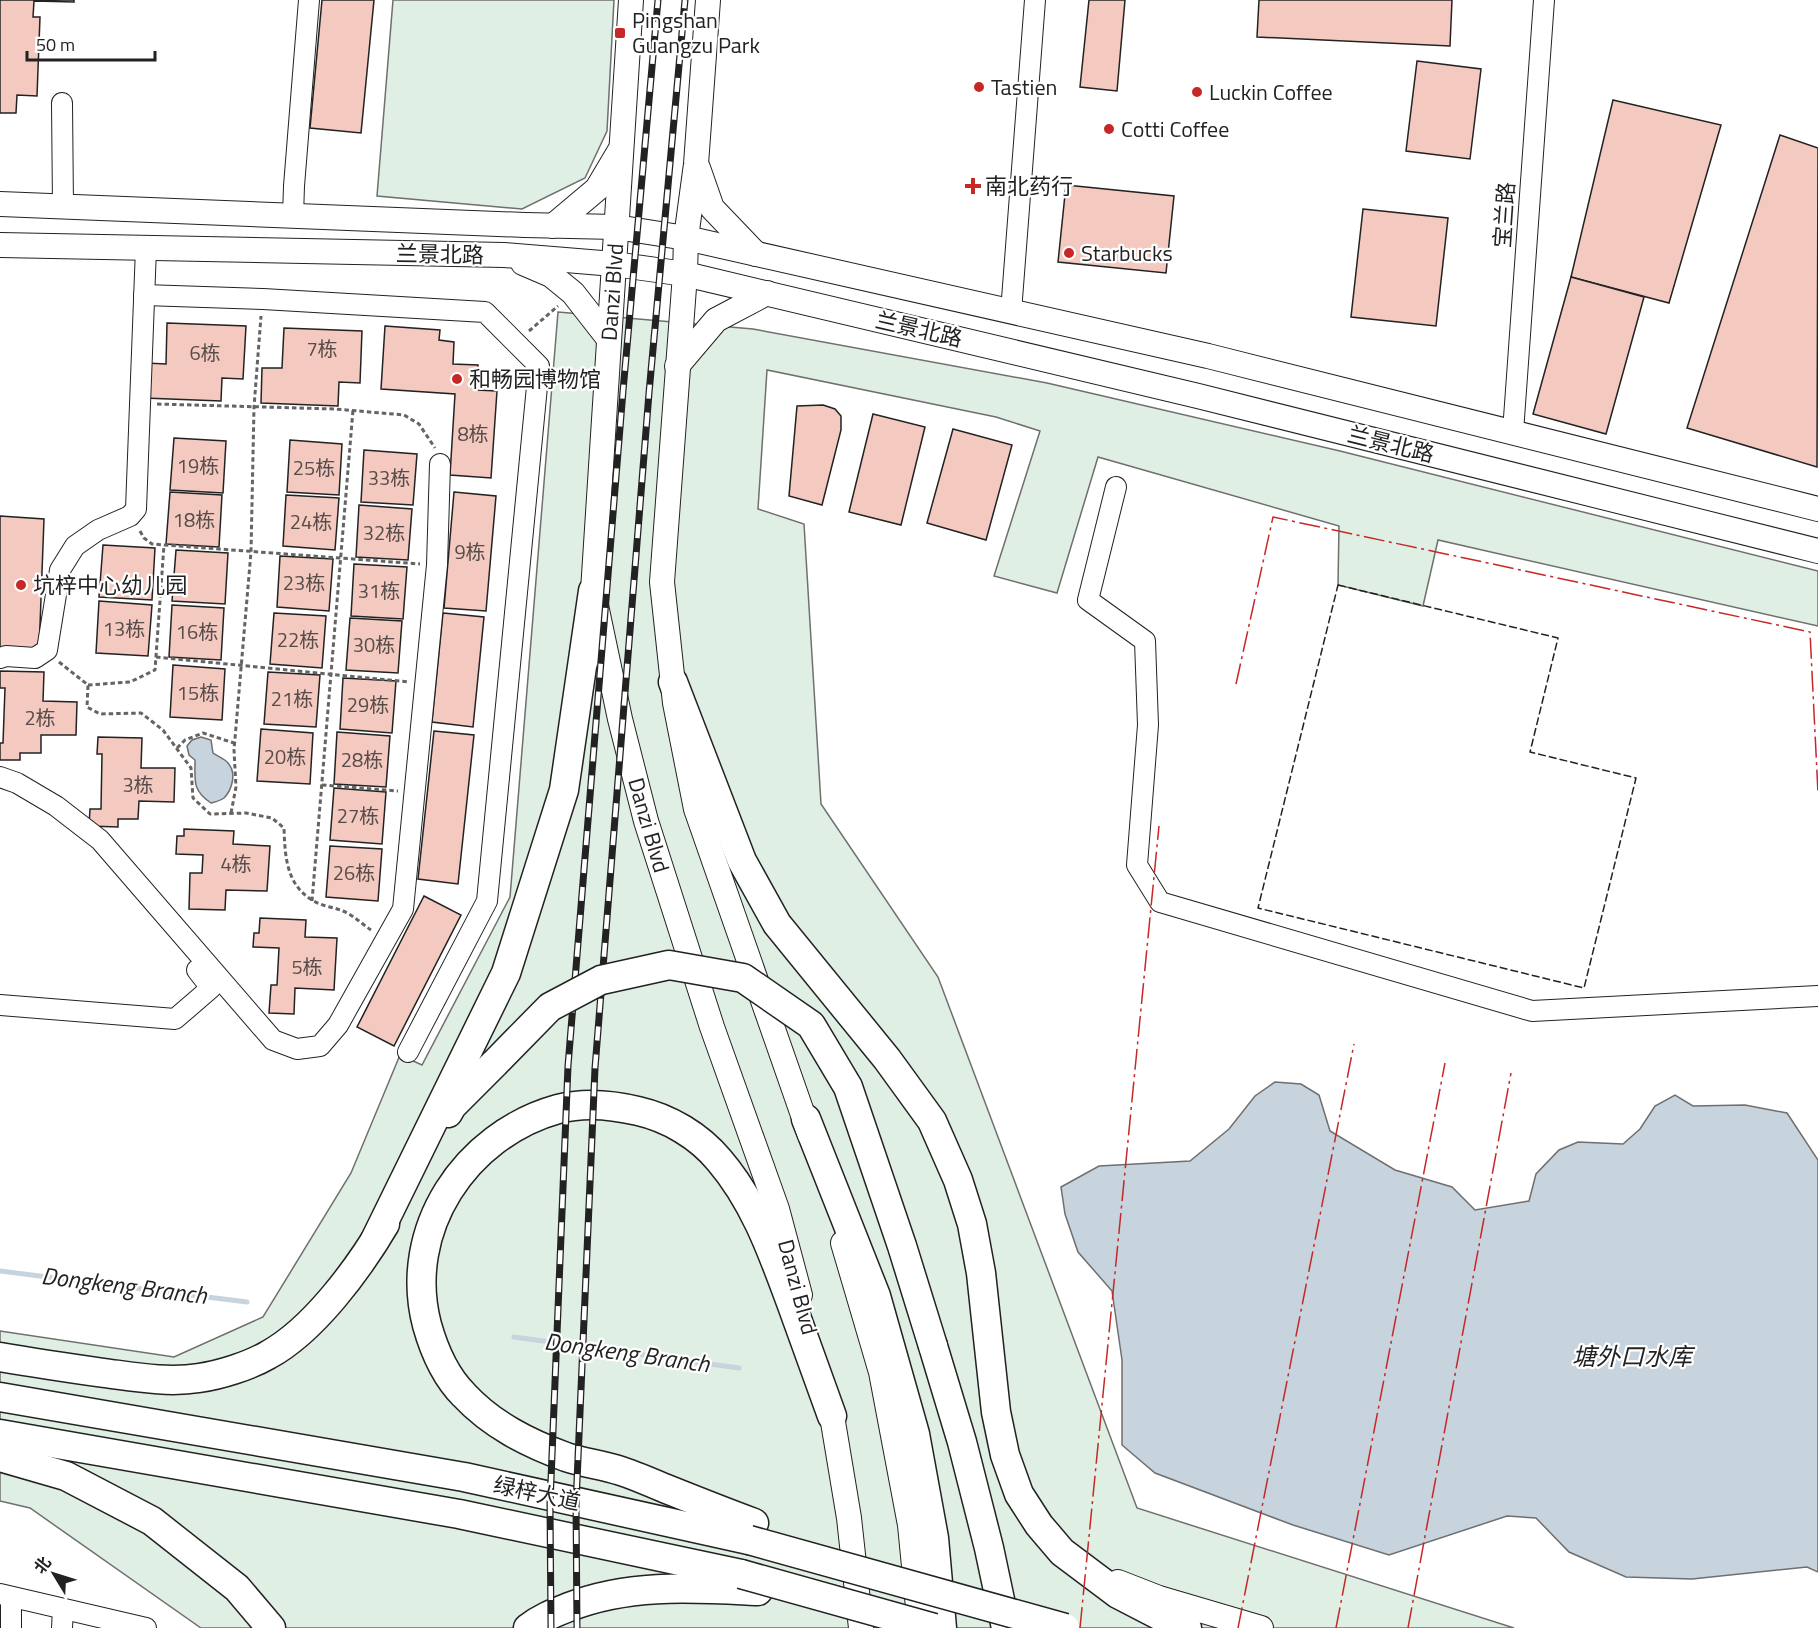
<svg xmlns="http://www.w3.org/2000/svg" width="1818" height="1628" font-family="'Titillium Web','Noto Sans SC',sans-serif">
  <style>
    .green { fill: #e0efe3; stroke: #6f6f6f; stroke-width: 1.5 }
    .water { fill: #c7d3dd; stroke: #6f6f6f; stroke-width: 1.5 }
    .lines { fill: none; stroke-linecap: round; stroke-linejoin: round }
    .stream { stroke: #c7d3dd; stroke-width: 5 }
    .building { fill: #f3c9c0; stroke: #222; stroke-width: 1.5 }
    .minor-casing { stroke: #222; stroke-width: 22 }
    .major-casing { stroke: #222; stroke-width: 26 }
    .highway-casing { stroke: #222; stroke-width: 31 }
    .path { stroke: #646464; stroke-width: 3; stroke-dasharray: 4.5 3; stroke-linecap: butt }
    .minor { stroke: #fff; stroke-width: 20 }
    .major { stroke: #fff; stroke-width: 24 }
    .highway { stroke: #fff; stroke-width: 28 }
    .rail-casing { stroke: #222; stroke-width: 7 }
    .rail { stroke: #fff; stroke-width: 4.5; stroke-dasharray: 14; stroke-linecap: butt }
    .highway-bridge-casing { stroke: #222; stroke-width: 31; stroke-linecap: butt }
    .highway-bridge { stroke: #fff; stroke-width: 28 }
    .fence { stroke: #222; stroke-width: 1.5; stroke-dasharray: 8 3; stroke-linecap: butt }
    .power { stroke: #c62828; stroke-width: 1.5; stroke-dasharray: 21 4.5 3 4.5; stroke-linecap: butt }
    .poi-dot { fill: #c62828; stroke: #fff; stroke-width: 2 }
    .labels { text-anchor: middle; stroke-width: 4.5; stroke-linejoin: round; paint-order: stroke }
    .number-label { font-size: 20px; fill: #564c4a }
    .poi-label { font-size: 22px; fill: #222; stroke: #fff; text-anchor: start }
    .street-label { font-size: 22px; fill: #222; stroke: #fff }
    .water-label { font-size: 24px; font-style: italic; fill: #222; stroke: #fff }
  </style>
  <rect width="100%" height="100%" fill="#fff"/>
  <!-- green -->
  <g class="green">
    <polygon points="393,0 614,0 607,131 585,178 522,209 377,196"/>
    <polygon points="558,312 753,329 1047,383 1340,451 1818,571 1818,626 1438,540 1423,606 1338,585 1339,526 1098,457 1057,593 994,576 1040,431 996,417 767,370 758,509 804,524 821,804 938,977 1137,1508 1514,1628 201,1628 30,1508 0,1501 0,1331 174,1357 263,1317 351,1173 400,1055 422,1065 510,897"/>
  </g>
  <!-- water -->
  <g class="water">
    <path d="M201,737L211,740L213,753C217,756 225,759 228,763C237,773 232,790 224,798C220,801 215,802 211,803C192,790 195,781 195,760L189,755L187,746L192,740Z"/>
    <polygon points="1275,1082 1301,1084 1319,1095 1330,1131 1395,1170 1452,1187 1475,1210 1529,1201 1536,1174 1559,1150 1578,1142 1623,1144 1640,1129 1655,1106 1675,1095 1693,1106 1745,1105 1787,1113 1818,1160 1818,1572 1807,1567 1692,1579 1626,1577 1569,1552 1536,1518 1507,1516 1389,1555 1293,1525 1155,1473 1122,1445 1122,1360 1112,1291 1078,1252 1065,1214 1061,1187 1099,1166 1190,1161 1229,1129 1255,1096"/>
  </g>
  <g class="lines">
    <!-- stream -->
    <g class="stream">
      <polyline points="0,1271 247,1302"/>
      <polyline points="514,1337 739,1368"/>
    </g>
  </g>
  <!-- building -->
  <g class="building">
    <polygon points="0,0 74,0 74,2 34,1 33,17 40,17 37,96 17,95 16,113 0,113"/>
    <polygon points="322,0 374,0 361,133 310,128"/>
    <polygon points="1089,0 1125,0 1117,91 1080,87"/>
    <polygon points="1259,0 1452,0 1450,46 1257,37"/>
    <polygon points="1417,61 1481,69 1470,159 1406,151"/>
    <polygon points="1613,100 1721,125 1669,303 1571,277"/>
    <polygon points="1780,135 1818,148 1817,467 1687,428"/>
    <polygon points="1066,185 1174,196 1166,273 1058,262"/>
    <polygon points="1363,209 1448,218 1436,326 1351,317"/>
    <polygon points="1571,277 1644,297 1606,434 1533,414"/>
    <polygon points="167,323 246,326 243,379 222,378 221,401 144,398 146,363 166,364"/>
    <polygon points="385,326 440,330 439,340 454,342 453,364 478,365 477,390 497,391 491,478 450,475 455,394 381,389"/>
    <polygon points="284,328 362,331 360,383 339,382 338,406 261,403 262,368 282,368"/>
    <polygon points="823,405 835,409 841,416 841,430 822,505 789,496 797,406"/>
    <polygon points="873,414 925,427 901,525 849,512"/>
    <polygon points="953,429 1012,445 986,540 927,523"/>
    <polygon points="174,438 226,441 223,493 170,490"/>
    <polygon points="290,440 342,444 339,495 287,492"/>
    <polygon points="364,450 417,454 413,505 361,502"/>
    <polygon points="170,492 222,495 219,547 166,544"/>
    <polygon points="454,492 496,496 486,611 444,608"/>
    <polygon points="286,495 339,498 335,550 283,546"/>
    <polygon points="359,505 412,509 408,560 356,557"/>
    <polygon points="0,516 44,519 39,652 0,651"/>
    <polygon points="103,545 155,548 152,600 99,597"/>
    <polygon points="176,550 228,553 225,604 172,601"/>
    <polygon points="280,556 333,559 329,611 277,607"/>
    <polygon points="354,564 407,567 403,619 351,616"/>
    <polygon points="99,601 152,605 148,656 96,653"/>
    <polygon points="172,605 224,608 221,660 169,657"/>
    <polygon points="274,613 326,616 322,668 270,664"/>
    <polygon points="443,613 484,617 473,727 432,722"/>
    <polygon points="350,618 402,621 398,673 346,670"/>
    <polygon points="173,665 225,669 222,720 170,717"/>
    <polygon points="0,671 44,672 43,701 77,702 76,735 41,735 41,753 20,753 20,760 0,760 0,743 3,743 5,688 0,688"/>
    <polygon points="268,672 320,675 316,727 264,724"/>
    <polygon points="343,678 396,681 392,733 340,729"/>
    <polygon points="261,729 313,733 310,784 257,781"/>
    <polygon points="434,731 474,735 458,884 418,879"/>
    <polygon points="337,732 390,736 386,787 334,784"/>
    <polygon points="98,737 142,738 141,768 175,768 174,802 139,801 138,819 118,819 118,827 89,826 90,809 101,809 102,754 97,754"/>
    <polygon points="334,788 386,792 382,844 330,840"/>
    <polygon points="184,829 234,831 233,844 270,846 267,891 226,890 225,910 189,909 190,873 202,873 203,855 176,854 177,836 184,836"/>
    <polygon points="330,846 382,849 378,901 326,897"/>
    <polygon points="424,896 461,915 394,1046 357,1027"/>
    <polygon points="260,918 306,920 305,937 337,938 334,990 295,988 294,1014 269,1013 271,985 277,985 279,948 253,947 254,933 259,933"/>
  </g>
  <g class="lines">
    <defs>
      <g id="minor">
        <polyline points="62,103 63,207"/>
        <polyline points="293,216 294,186 309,0"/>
        <polyline points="144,295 263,299 485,312 539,366 487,901 408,1052"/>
        <polyline points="1011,312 1035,0"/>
        <polyline points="1513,432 1544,0"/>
        <polyline points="1116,487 1088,600 1145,641 1148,725 1137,865 1160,902 1532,1011 1818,996"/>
        <polyline points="0,658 6,656 35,658 47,650 60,570 75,546 98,530 130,516 136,509 146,248"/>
        <polyline points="0,777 17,783 56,806 100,840 273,1040 297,1049 320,1046 338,1025 403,909 437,565 440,464"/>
        <polyline points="0,1005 175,1019 211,988 197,970"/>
        <polyline points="0,1594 146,1628"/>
        <polyline points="11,1628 11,1597"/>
        <polyline points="62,1628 63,1609"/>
      </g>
      <g id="major">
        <polyline points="631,0 593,591 620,719 646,821 712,1027 777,1209 800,1295"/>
        <polyline points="708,0 696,164 686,238 685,274 662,582 675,703 696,809 810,1135"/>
        <polyline points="698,168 712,208 756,254"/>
        <polyline points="0,204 525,225 616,227 686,238 1208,356 1818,509"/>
        <polyline points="553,226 597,189 619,152"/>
        <polyline points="0,245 504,255 614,264 685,274 1198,396 1818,551"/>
        <polyline points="523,263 551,275 573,293 609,339"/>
        <polyline points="677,366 716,320 767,293"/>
        <polyline points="843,1243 881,1372 910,1525 920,1628"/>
        <polyline points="827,1398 832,1416 849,1518 861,1628"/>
        <polyline points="1118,1582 1159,1598 1261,1628"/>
      </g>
      <g id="highway">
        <polyline points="673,682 742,861 777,924 887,1059 932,1121 958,1180 972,1224 981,1273 996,1412 1005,1455 1019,1494 1039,1525 1062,1552 1118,1594 1172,1622 1187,1628"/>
        <polyline points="448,1113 452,1106 495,1063"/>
        <polyline points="806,1119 876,1296 915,1434 934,1538 942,1628"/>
        <polyline points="375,1240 506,973 564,790 593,591"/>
        <polyline points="933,1346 962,1442 989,1548 1006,1628"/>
        <path d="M0,1357C35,1363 69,1368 104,1373C135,1377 168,1383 199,1378C220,1375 249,1366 268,1355C314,1330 359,1268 385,1224"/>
        <polyline points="0,1397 464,1477 749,1540"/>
        <polyline points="0,1434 459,1514 741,1574"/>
        <polyline points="0,1457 66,1476 152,1521 237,1588 271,1628"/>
        <path d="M754,1523C724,1512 694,1500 664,1488C650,1482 636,1476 621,1471C603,1465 584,1463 566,1457C528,1443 492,1425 464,1395C446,1377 434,1350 427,1325C402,1230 465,1135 558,1109C584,1102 613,1105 638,1111C669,1118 699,1136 719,1160C756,1203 774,1257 793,1308C806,1344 819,1380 832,1416"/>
        <path d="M528,1628C541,1618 554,1613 569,1607C630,1583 695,1588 758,1591"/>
      </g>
    </defs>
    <!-- minor casing -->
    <use href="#minor" class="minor-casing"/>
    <!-- major casing -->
    <use href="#major" class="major-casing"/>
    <!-- highway casing -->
    <use href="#highway" class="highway-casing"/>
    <!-- path -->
    <g class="path">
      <polyline points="529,331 558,306"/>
      <polyline points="157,404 335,409 404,415 419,424 435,448"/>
      <polyline points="140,531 144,538 152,544 420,564"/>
      <polyline points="156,657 409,682"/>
      <path d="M59,662L88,685L87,707L100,714L141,713L163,730L191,768L193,798L210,814L246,813L272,818L284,828C285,856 286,884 312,900C321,906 333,907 343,911C353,915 362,924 371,930"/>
      <polyline points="88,685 130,682 155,670 164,545"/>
      <polyline points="177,748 185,740 203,733 234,743"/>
      <polyline points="322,785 398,791"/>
      <polyline points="231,813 236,787 234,750 251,552 254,407 261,316"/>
      <polyline points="312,901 353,410"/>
    </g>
    <!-- minor -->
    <use href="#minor" class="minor"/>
    <!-- major -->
    <use href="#major" class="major"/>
    <!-- highway -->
    <use href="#highway" class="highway"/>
    <defs>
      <g id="rail">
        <polyline points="551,1628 550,1504 568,1066 623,391 658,0"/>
        <polyline points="577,1628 576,1504 595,1068 649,393 685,0"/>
      </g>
    </defs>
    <!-- rail casing -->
    <use href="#rail" class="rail-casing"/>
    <!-- rail -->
    <use href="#rail" class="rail"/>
    <defs>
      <g id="highway-bridge">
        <polyline points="495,1063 550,1007 601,980 669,965 743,978 811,1025 848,1087 902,1246 933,1346"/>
        <polyline points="749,1540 1065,1628"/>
        <polyline points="741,1574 934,1628"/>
      </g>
    </defs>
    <!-- highway-bridge casing -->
    <use href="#highway-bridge" class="highway-bridge-casing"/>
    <!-- highway-bridge -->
    <use href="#highway-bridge" class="highway-bridge"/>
    <!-- fence -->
    <polygon class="fence" points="1338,585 1558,638 1530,752 1636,778 1584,988 1258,908"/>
    <!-- power -->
    <g class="power">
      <polyline points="1236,684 1273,517 1810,632 1818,793"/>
      <polyline points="1080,1628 1159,826"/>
      <polyline points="1238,1628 1354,1044"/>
      <polyline points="1336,1628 1445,1063"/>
      <polyline points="1408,1628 1511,1073"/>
    </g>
  </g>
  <!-- markers -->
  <g class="poi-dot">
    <rect x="614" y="27" width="12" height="12" rx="3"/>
    <circle cx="979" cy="87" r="6"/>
    <circle cx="1197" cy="92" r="6"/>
    <circle cx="1109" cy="129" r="6"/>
    <path d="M970 177h6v6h6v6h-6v6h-6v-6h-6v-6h6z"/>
    <circle cx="1069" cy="253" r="6"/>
    <circle cx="457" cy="379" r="6"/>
    <circle cx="21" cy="585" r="6"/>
  </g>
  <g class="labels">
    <!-- number labels -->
    <g class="number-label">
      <text x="322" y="356">7栋</text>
      <text x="205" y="360">6栋</text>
      <text x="473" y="441">8栋</text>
      <text x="198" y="473">19栋</text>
      <text x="314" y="475">25栋</text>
      <text x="389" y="485">33栋</text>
      <text x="194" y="527">18栋</text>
      <text x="311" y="529">24栋</text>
      <text x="384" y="540">32栋</text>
      <text x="470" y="559">9栋</text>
      <text x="304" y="590">23栋</text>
      <text x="379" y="598">31栋</text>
      <text x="124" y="636">13栋</text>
      <text x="197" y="639">16栋</text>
      <text x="298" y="647">22栋</text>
      <text x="374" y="652">30栋</text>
      <text x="198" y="700">15栋</text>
      <text x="292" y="706">21栋</text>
      <text x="368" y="712">29栋</text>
      <text x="40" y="725">2栋</text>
      <text x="285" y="764">20栋</text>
      <text x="362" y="767">28栋</text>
      <text x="138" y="792">3栋</text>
      <text x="358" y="823">27栋</text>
      <text x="236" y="871">4栋</text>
      <text x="354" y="880">26栋</text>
      <text x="307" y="974">5栋</text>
    </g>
    <!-- poi labels -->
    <g class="poi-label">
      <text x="632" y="28">Pingshan<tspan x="632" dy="25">Guangzu Park</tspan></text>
      <text x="991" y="95">Tastien</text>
      <text x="1209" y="100">Luckin Coffee</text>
      <text x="1121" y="137">Cotti Coffee</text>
      <text x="985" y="194">南北药行</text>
      <text x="1081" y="261">Starbucks</text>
      <text x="469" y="387">和畅园博物馆</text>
      <text x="33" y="593">坑梓中心幼儿园</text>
    </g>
    <!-- street labels -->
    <g class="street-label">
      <text transform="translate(1504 215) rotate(-86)" y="8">宝兰路</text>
      <text transform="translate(440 254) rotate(1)" y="8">兰景北路</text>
      <text transform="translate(612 292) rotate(-86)" y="8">Danzi Blvd</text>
      <text transform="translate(919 329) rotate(13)" y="8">兰景北路</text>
      <text transform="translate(1391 444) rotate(14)" y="8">兰景北路</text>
      <text transform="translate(649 825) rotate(74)" y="8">Danzi Blvd</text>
      <text transform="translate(798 1287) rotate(75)" y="8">Danzi Blvd</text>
      <text transform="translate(537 1493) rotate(12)" y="8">绿梓大道</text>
    </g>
    <!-- water labels -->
    <g class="water-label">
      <text transform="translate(124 1286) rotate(7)" y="8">Dongkeng Branch</text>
      <text transform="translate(627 1353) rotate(8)" y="8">Dongkeng Branch</text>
      <text x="1632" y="1365">塘外口水库</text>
    </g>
  </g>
  <!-- north arrow -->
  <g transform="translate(54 1574) rotate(308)" stroke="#ffffff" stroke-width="4.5" paint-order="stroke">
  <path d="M0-4.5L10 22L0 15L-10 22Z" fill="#222222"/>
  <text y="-9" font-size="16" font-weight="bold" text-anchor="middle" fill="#222222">北</text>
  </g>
  <!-- scale -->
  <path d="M27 51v9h128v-9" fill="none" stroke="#222222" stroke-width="3"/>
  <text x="36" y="51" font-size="18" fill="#222222" stroke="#ffffff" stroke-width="4.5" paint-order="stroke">50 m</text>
</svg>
